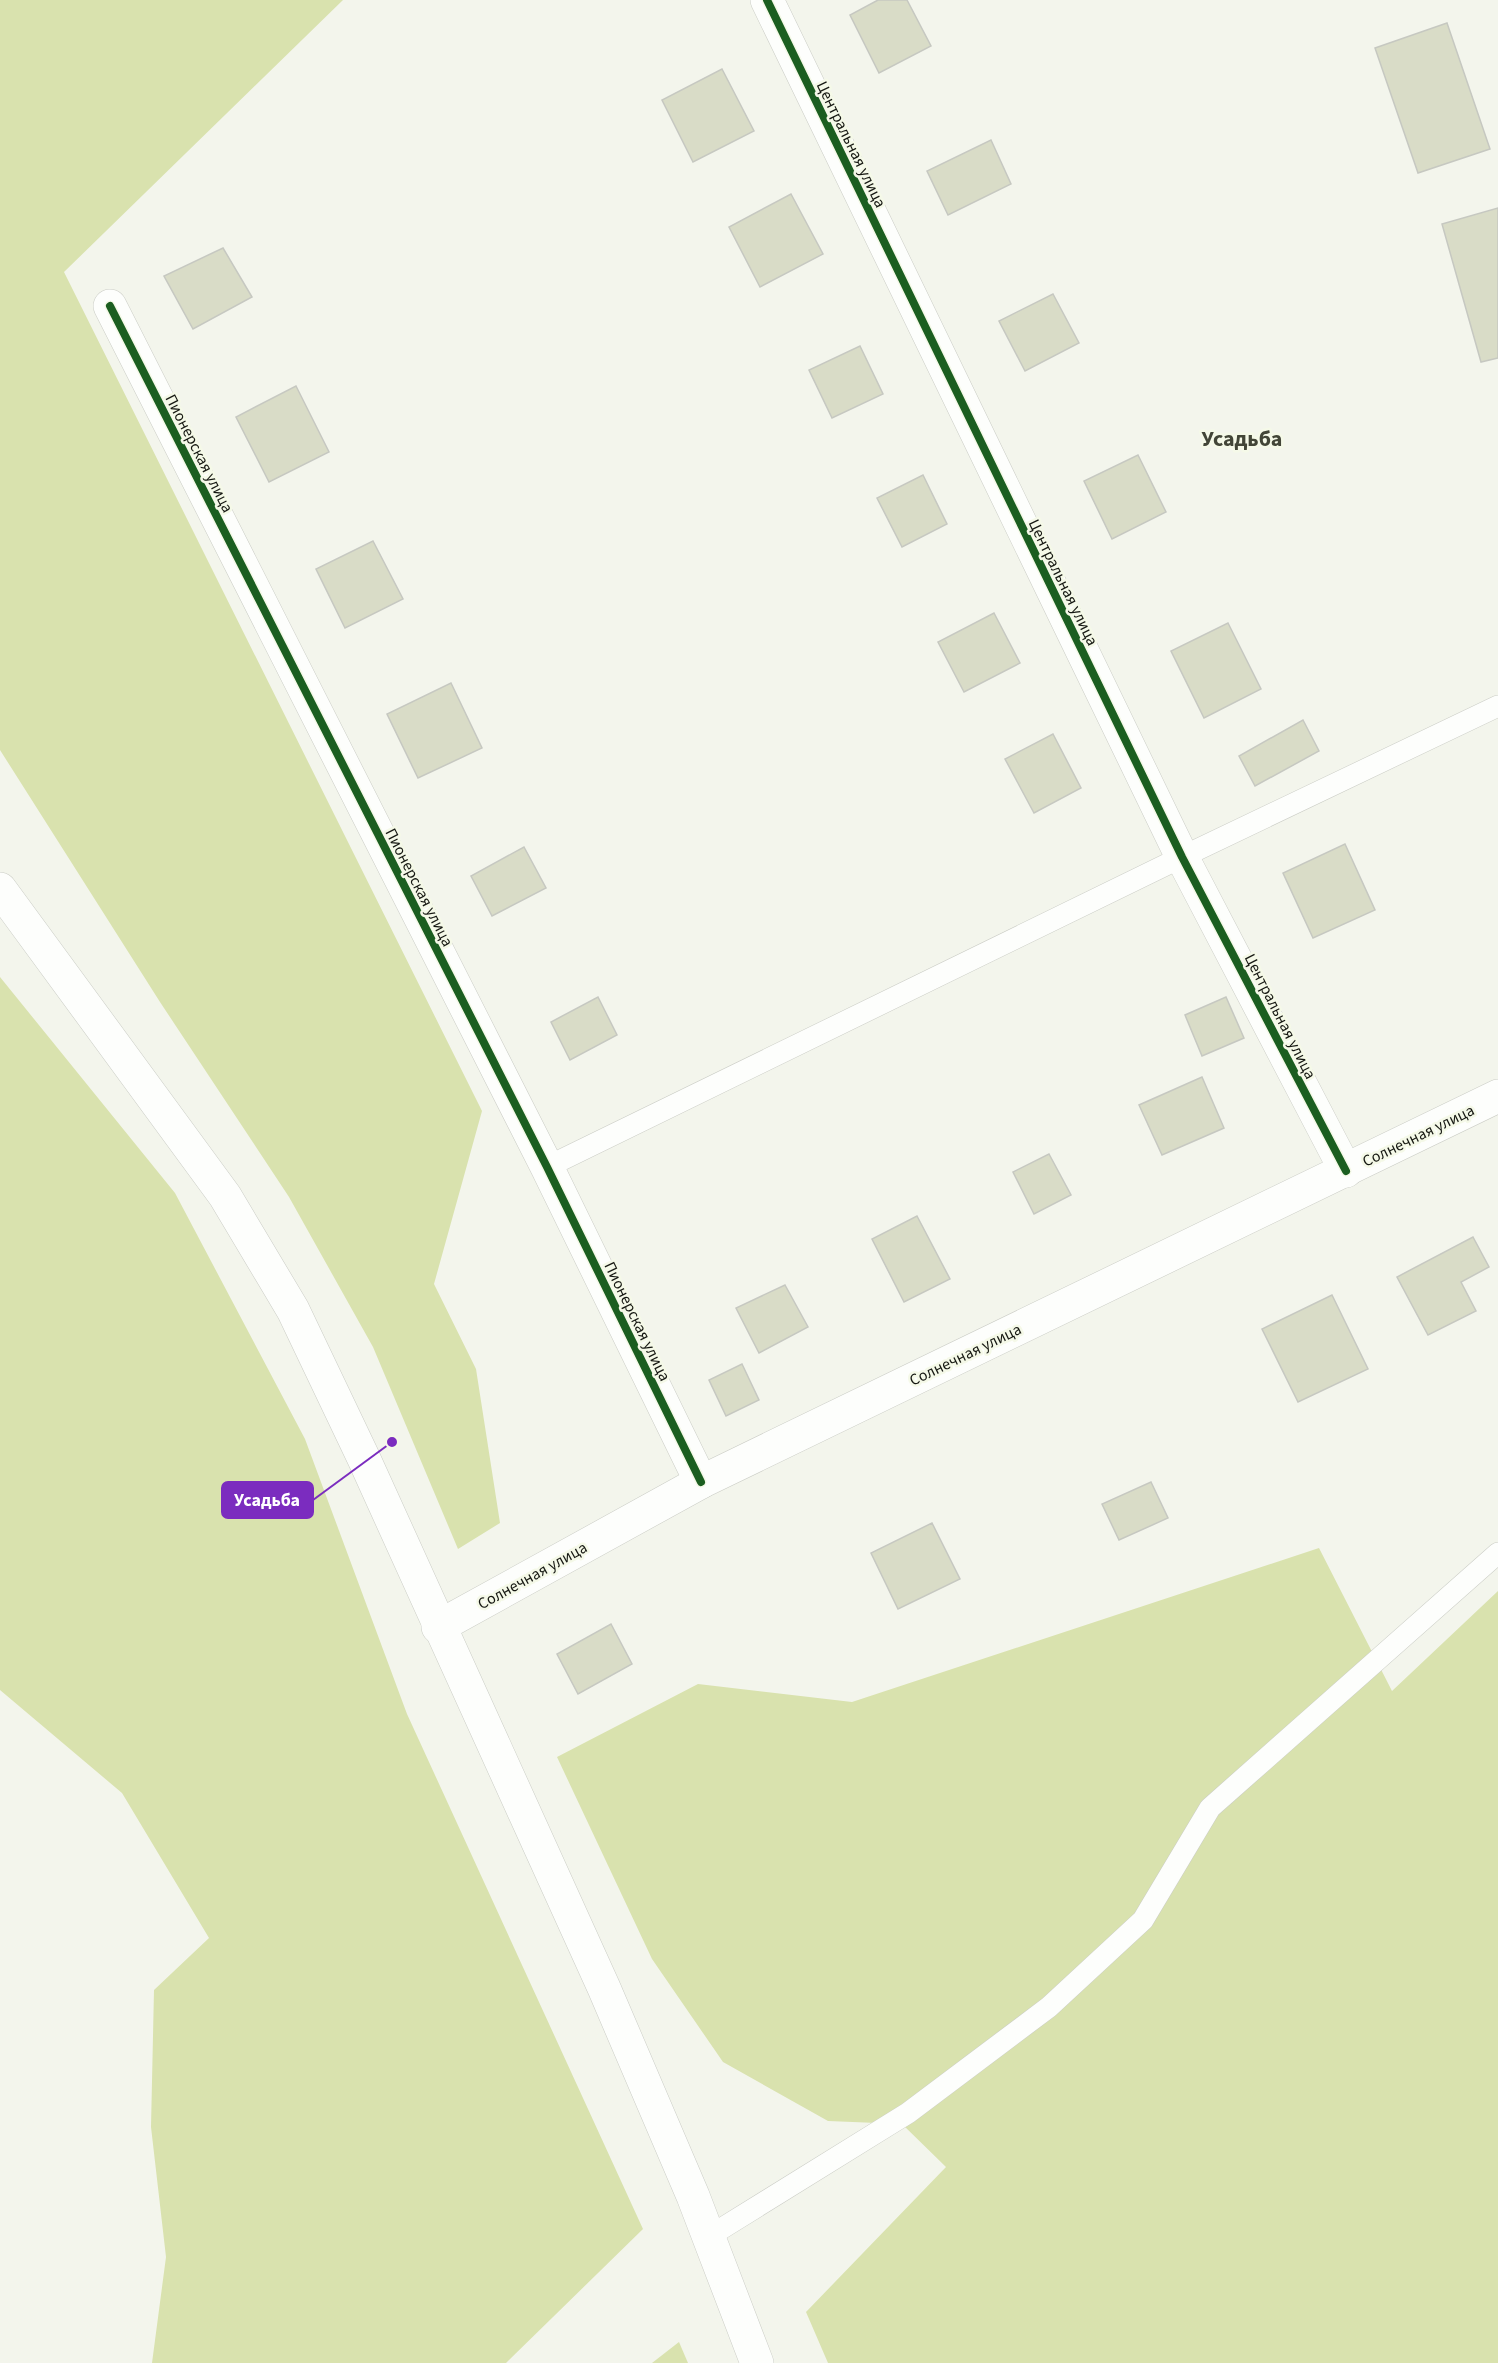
<svg xmlns="http://www.w3.org/2000/svg" width="1498" height="2363" font-family="'Source Sans 3',sans-serif">
  <style>
    .forest { fill: #d9e2ae }
    .building { fill: #d9dcc7; stroke: #c6c8c1; stroke-width: 1.5 }
    .lines { fill: none; stroke-linecap: round; stroke-linejoin: round }
    .service-casing { stroke: #cbcdc6; stroke-width: 22 }
    .minor-casing { stroke: #cbcdc6; stroke-width: 34 }
    .secondary-casing { stroke: #cbcdc6; stroke-width: 34 }
    .service { stroke: #fdfefc; stroke-width: 21 }
    .minor { stroke: #fdfefc; stroke-width: 33 }
    .secondary { stroke: #fdfefc; stroke-width: 33 }
    .cycleway-casing { stroke: #f5f9e8; stroke-width: 11 }
    .cycleway { stroke: #1b5e20; stroke-width: 8 }
    .labels { text-anchor: middle; stroke-width: 5; stroke-linejoin: round; paint-order: stroke }
    .street-label { font-size: 16px; fill: #151711; stroke: #f5f9e8 }
    .district-label { font-size: 22px; font-weight: bold; fill: #424537; stroke: #f5f9e8 }
    .leader { fill: none; stroke: #7b2cbf; stroke-width: 2 }
    .callout-dot { fill: #7b2cbf; stroke: #f5f9e8; stroke-width: 2 }
    .callout { fill: #7b2cbf; stroke: #7b2cbf; stroke-width: 2 }
    .callout-label { font-size: 18px; text-anchor: middle; font-weight: bold; fill: #fff }
  </style>
  <rect width="100%" height="100%" fill="#f3f5ec"/>
  <!-- forest -->
  <g class="forest">
    <polygon points="0,0 343,0 64,272 482,1111 434,1284 476,1369 500,1523 458,1549 373,1347 289,1197 160,1002 0,750"/>
    <polygon points="0,977 175,1193 305,1439 407,1714 643,2229 506,2363 152,2363 166,2257 151,2127 154,1990 209,1938 122,1793 0,1690"/>
    <polygon points="1319,1548 1392,1691 1498,1591 1498,2363 828,2363 806,2312 946,2167 902,2124 828,2121 723,2062 652,1959 557,1757 698,1684 852,1702"/>
    <polygon points="679,2342 688,2363 652,2363"/>
  </g>
  <!-- building -->
  <g class="building">
    <polygon points="878,0 907,0 931,46 879,73 850,15"/>
    <polygon points="1447,23 1490,149 1418,173 1375,48"/>
    <polygon points="722,69 754,131 693,162 662,100"/>
    <polygon points="991,140 1011,184 948,215 927,171"/>
    <polygon points="791,194 823,254 760,287 729,227"/>
    <polygon points="1498,208 1498,358 1481,362 1442,224"/>
    <polygon points="223,248 252,297 193,329 164,276"/>
    <polygon points="1053,294 1079,343 1025,371 999,321"/>
    <polygon points="860,346 883,394 832,418 809,370"/>
    <polygon points="296,386 329,452 269,482 236,417"/>
    <polygon points="1138,455 1166,512 1112,539 1084,481"/>
    <polygon points="923,475 947,524 902,547 877,498"/>
    <polygon points="373,541 403,599 345,628 316,569"/>
    <polygon points="994,613 1020,663 964,692 938,642"/>
    <polygon points="1228,623 1261,689 1204,718 1171,651"/>
    <polygon points="451,683 482,748 418,778 387,714"/>
    <polygon points="1303,720 1319,751 1255,786 1239,756"/>
    <polygon points="1053,734 1081,788 1034,813 1005,759"/>
    <polygon points="1345,844 1375,910 1313,938 1283,873"/>
    <polygon points="524,847 546,888 492,916 471,876"/>
    <polygon points="598,997 617,1035 570,1060 551,1022"/>
    <polygon points="1226,997 1244,1038 1202,1056 1185,1015"/>
    <polygon points="1202,1077 1224,1128 1162,1155 1139,1105"/>
    <polygon points="1049,1154 1071,1195 1034,1214 1013,1172"/>
    <polygon points="917,1216 950,1279 904,1302 872,1239"/>
    <polygon points="1473,1237 1489,1267 1461,1282 1476,1311 1428,1335 1397,1277"/>
    <polygon points="785,1285 808,1327 759,1353 736,1308"/>
    <polygon points="1332,1295 1368,1369 1298,1402 1262,1329"/>
    <polygon points="742,1364 759,1400 726,1416 709,1380"/>
    <polygon points="1151,1482 1168,1518 1119,1540 1102,1504"/>
    <polygon points="932,1523 960,1579 898,1609 871,1553"/>
    <polygon points="611,1624 632,1664 578,1694 557,1654"/>
  </g>
  <g class="lines">
    <defs>
      <g id="service">
        <polyline points="547,1167 1182,857 1498,706"/>
        <polyline points="708,2237 908,2113 1049,2007 1143,1920 1210,1808 1498,1553"/>
      </g>
      <g id="minor">
        <polyline points="767,0 1182,857 1346,1171"/>
        <polyline points="110,306 547,1167 701,1482"/>
        <polyline points="438,1627 701,1482 1498,1096"/>
      </g>
      <polyline id="secondary" points="0,889 225,1196 293,1310 365,1461 604,1988 693,2196 757,2363"/>
    </defs>
    <!-- service casing -->
    <use href="#service" class="service-casing"/>
    <!-- minor casing -->
    <use href="#minor" class="minor-casing"/>
    <!-- secondary casing -->
    <use href="#secondary" class="secondary-casing"/>
    <!-- service -->
    <use href="#service" class="service"/>
    <!-- minor -->
    <use href="#minor" class="minor"/>
    <!-- secondary -->
    <use href="#secondary" class="secondary"/>
    <defs>
      <g id="cycleway">
        <polyline points="767,0 1182,857 1346,1171"/>
        <polyline points="110,306 547,1167 701,1482"/>
      </g>
    </defs>
    <!-- cycleway casing -->
    <use href="#cycleway" class="cycleway-casing"/>
    <!-- cycleway -->
    <use href="#cycleway" class="cycleway"/>
  </g>
  <g class="labels">
    <!-- street labels -->
    <g class="street-label">
      <text transform="translate(852 144) rotate(64)" y="6">Центральная улица</text>
      <text transform="translate(200 453) rotate(63)" y="6">Пионерская улица</text>
      <text transform="translate(1064 582) rotate(64)" y="6">Центральная улица</text>
      <text transform="translate(420 887) rotate(63)" y="6">Пионерская улица</text>
      <text transform="translate(1281 1016) rotate(63)" y="6">Центральная улица</text>
      <text transform="translate(1418 1135) rotate(-26)" y="6">Солнечная улица</text>
      <text transform="translate(638 1321) rotate(64)" y="6">Пионерская улица</text>
      <text transform="translate(965 1354) rotate(-26)" y="6">Солнечная улица</text>
      <text transform="translate(532 1575) rotate(-29)" y="6">Солнечная улица</text>
    </g>
    <!-- district labels -->
    <g class="district-label">
      <text x="1242" y="446">Усадьба</text>
    </g>
  </g>
  <!-- callouts -->
  <path class="leader" d="M392 1442L313 1500"/>
  <circle class="callout-dot" cx="392" cy="1442" r="6"/>
  <rect class="callout" x="222" y="1482" width="91" height="36" rx="6"/>
  <g class="callout-label">
    <text x="267" y="1506">Усадьба</text>
  </g>
</svg>
